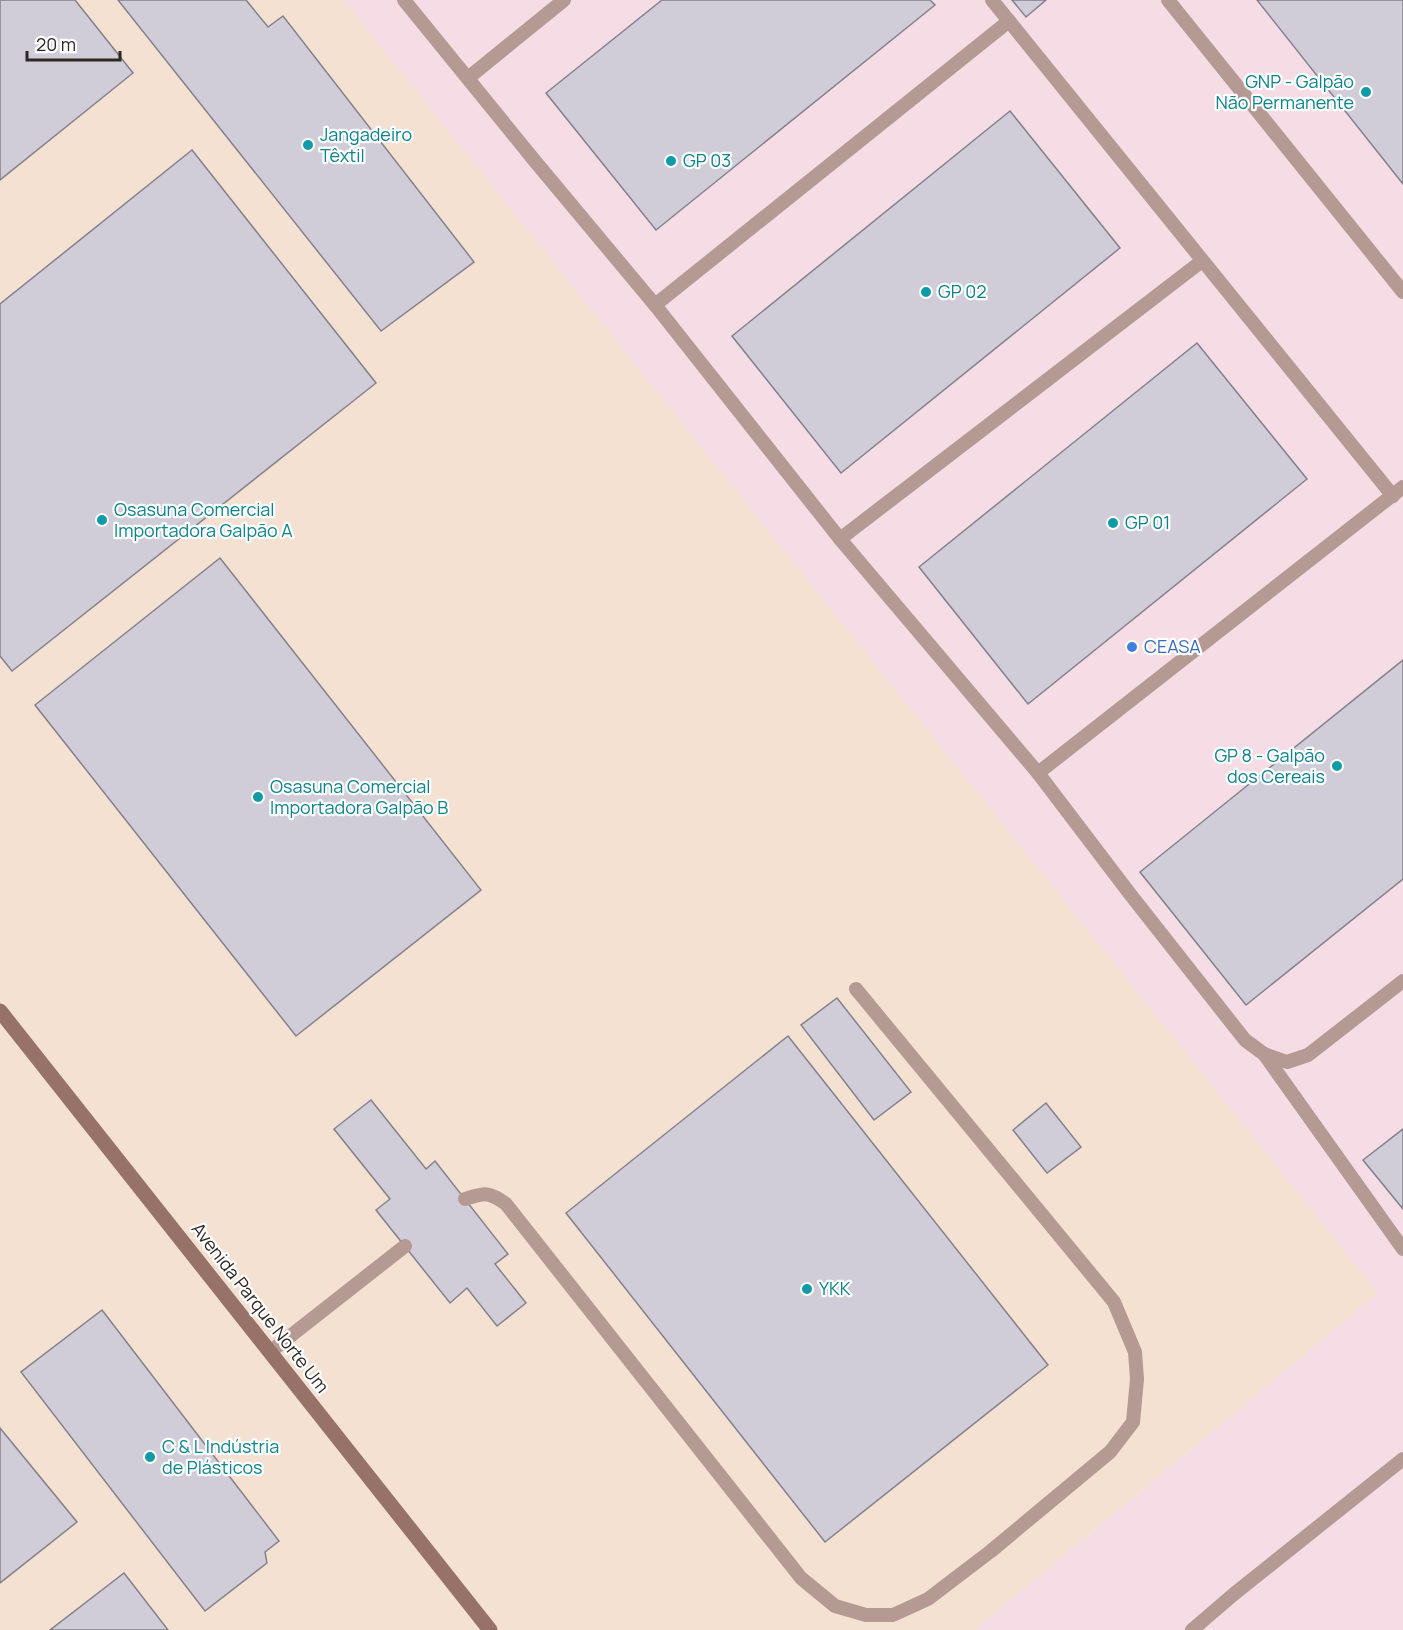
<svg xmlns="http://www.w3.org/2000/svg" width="1403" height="1630" font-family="Manrope,sans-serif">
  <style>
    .commercial { fill: #f6dde5 }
    .industrial { fill: #f4e1d1 }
    .building { fill: #d0cdd9; stroke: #84818d; stroke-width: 1.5 }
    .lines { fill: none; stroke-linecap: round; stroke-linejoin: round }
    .lane { stroke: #b59a94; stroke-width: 14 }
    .secondary { stroke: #977269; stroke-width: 15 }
    .culture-dot { fill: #0f9aa8; stroke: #fff; stroke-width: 2 }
    .shop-dot { fill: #3f7fe0; stroke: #fff; stroke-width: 2 }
    .labels { text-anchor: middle; stroke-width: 4.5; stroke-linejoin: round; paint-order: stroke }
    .culture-label { font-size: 18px; fill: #0d838f; stroke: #fff; text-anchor: start }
    .shop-label { font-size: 18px; fill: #366cbe; stroke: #fff; text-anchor: start }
    .street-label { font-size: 18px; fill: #2d2825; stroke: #fff }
  </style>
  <rect width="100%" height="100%" fill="#f8ece3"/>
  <!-- commercial -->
  <polygon class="commercial" points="343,0 1403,0 1403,1630 974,1630 1378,1293"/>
  <!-- industrial -->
  <polygon class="industrial" points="0,0 343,0 1378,1293 974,1630 0,1630"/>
  <!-- building -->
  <g class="building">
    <polygon points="0,0 75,0 133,73 0,180"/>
    <polygon points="118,0 246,0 268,27 283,16 474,262 381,331"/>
    <polygon points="662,0 930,0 935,5 656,230 546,93"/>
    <polygon points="1012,0 1046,0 1026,17"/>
    <polygon points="1257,0 1403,0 1403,184"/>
    <polygon points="1010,111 1120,248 841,473 732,336"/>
    <polygon points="192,150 376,383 12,671 0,656 0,304"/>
    <polygon points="1197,343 1307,479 1028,704 919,567"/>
    <polygon points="220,558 481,890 296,1036 35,705"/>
    <polygon points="1403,660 1403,879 1246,1005 1140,872"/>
    <polygon points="837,998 911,1092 874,1120 801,1025"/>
    <polygon points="788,1036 1048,1365 825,1542 566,1213"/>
    <polygon points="371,1100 426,1169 435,1161 508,1254 495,1264 526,1303 497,1326 467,1288 450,1303 376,1210 390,1199 334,1129"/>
    <polygon points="1046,1103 1081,1147 1047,1173 1013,1130"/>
    <polygon points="1403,1129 1403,1209 1363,1160"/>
    <polygon points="102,1310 279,1541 265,1552 267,1563 205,1611 21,1372"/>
    <polygon points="0,1428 77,1522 0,1583"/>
    <polygon points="124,1573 168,1630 50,1630"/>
  </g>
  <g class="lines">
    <!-- lane -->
    <g class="lane">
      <polyline points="404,0 534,160 655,305 840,539 1038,773 1130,894 1245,1040 1264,1054 1287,1062 1308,1055 1403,981"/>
      <polyline points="992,0 1393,496"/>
      <polyline points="1168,0 1403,292"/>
      <polyline points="468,78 564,0"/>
      <polyline points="655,305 1009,21"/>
      <polyline points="840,539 1202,261"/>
      <polyline points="1038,773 1403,487"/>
      <polyline points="1264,1054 1403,1249"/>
      <path d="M465,1199C484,1193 489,1191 506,1204L801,1578L835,1606L866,1615H893L928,1599L991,1551L1110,1452L1133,1422L1137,1379L1135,1352L1114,1302L856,989"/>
      <polyline points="270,1352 405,1246"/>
      <polyline points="1192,1630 1234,1594 1403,1459"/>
    </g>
    <!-- secondary -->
    <polyline class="secondary" points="0,1011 490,1630"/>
  </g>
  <!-- markers -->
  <g class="culture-dot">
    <circle cx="1366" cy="92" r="6"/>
    <circle cx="308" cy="145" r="6"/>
    <circle cx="671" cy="161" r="6"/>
    <circle cx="926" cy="292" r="6"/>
    <circle cx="102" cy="520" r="6"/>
    <circle cx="1113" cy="523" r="6"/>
    <circle cx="1337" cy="766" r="6"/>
    <circle cx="258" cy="797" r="6"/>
    <circle cx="807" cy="1289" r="6"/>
    <circle cx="150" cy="1457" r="6"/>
  </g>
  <circle class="shop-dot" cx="1132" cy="647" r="6"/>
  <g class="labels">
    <!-- culture labels -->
    <g class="culture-label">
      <text x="1354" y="88" text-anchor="end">GNP - Galpão<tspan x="1354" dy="21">Não Permanente</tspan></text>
      <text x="320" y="141">Jangadeiro<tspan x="320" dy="21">Têxtil</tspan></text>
      <text x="683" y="167">GP 03</text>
      <text x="938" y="298">GP 02</text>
      <text x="114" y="516">Osasuna Comercial<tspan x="114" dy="21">Importadora Galpão A</tspan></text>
      <text x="1125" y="529">GP 01</text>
      <text x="1325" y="762" text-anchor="end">GP 8 - Galpão<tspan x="1325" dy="21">dos Cereais</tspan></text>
      <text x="270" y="793">Osasuna Comercial<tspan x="270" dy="21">Importadora Galpão B</tspan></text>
      <text x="819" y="1295">YKK</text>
      <text x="162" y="1453">C &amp; L Indústria<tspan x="162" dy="21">de Plásticos</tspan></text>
    </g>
    <!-- shop labels -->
    <g class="shop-label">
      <text x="1144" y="653">CEASA</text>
    </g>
    <!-- street labels -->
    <g class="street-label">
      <text transform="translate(260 1308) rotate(52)" y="6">Avenida Parque Norte Um</text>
    </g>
  </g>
  <!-- scale -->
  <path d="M27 51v9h93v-9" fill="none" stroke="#2d2825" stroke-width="3"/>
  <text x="36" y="51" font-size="18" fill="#2d2825" stroke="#ffffff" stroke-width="4.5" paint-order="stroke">20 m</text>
</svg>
